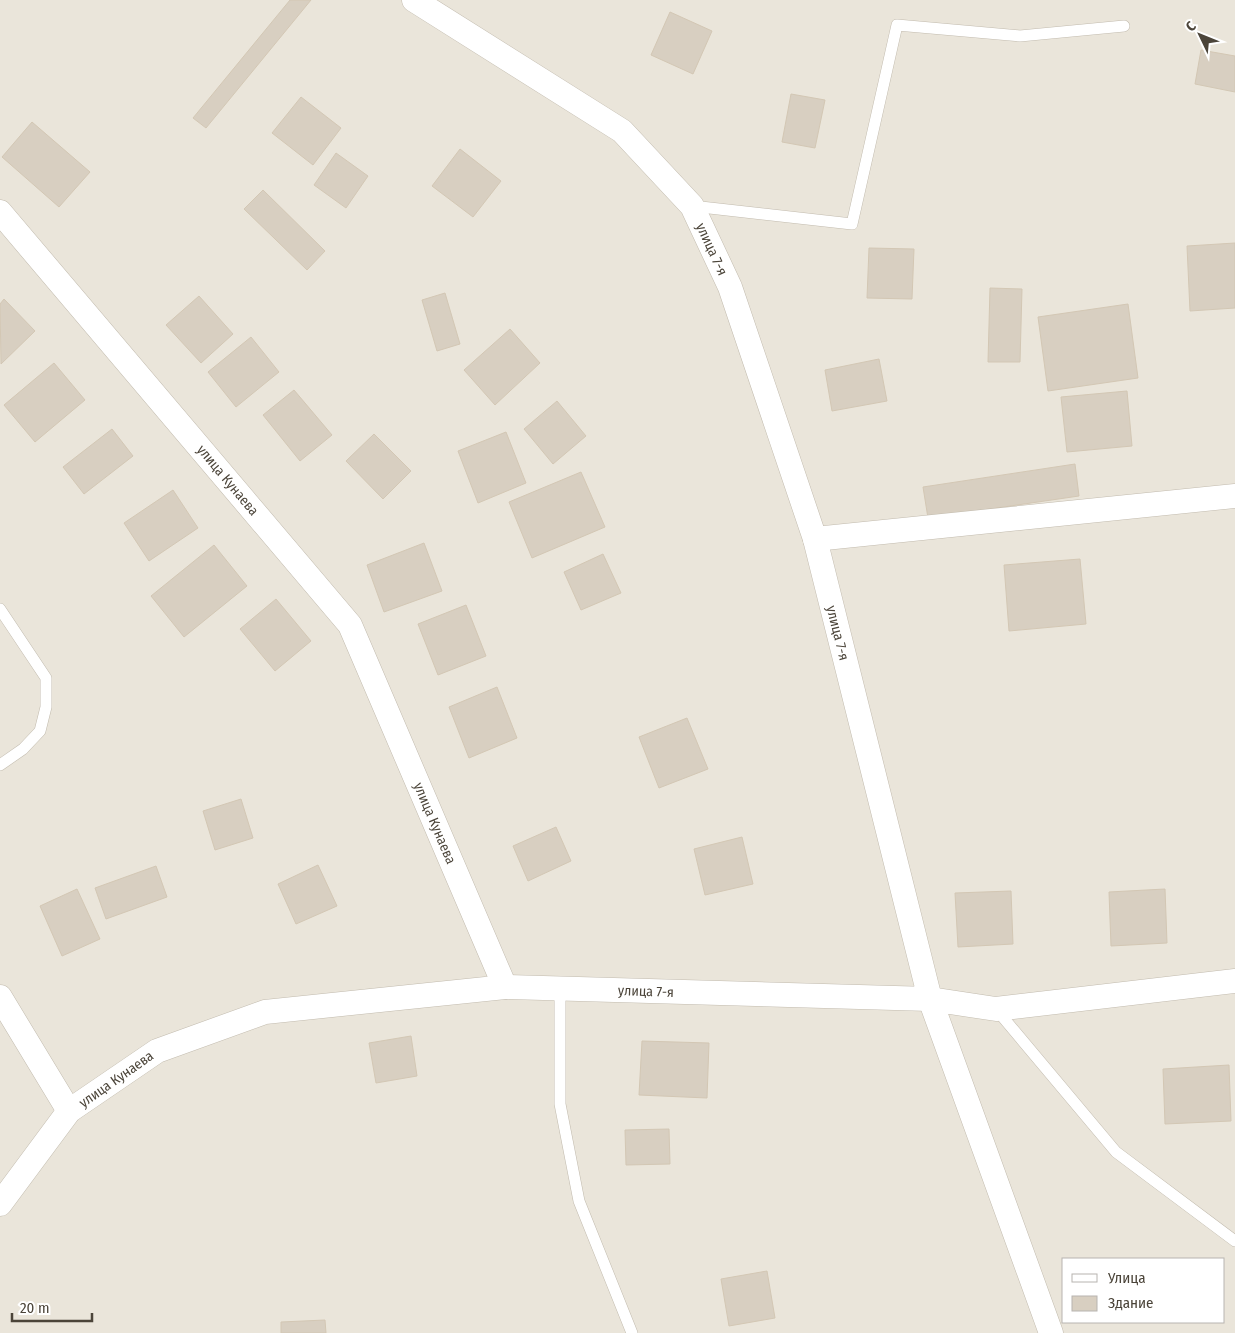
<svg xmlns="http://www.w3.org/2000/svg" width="1235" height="1333" font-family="'Fira Sans Condensed',sans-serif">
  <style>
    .residential { fill: #eae5da; fill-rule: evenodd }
    .building { fill: #d8cfc1; stroke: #d3c7b4 }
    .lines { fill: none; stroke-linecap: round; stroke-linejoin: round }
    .lane-casing { stroke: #c2bbae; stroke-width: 12 }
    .street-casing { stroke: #c2bbae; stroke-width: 25 }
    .lane { stroke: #fff; stroke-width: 11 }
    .street { stroke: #fff; stroke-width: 24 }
    .labels { text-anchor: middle; stroke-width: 4; stroke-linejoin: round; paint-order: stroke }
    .street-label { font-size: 14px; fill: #4b4439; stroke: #fff }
  </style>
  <rect width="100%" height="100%" fill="#f6f3ec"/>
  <!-- residential -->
  <path class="residential" d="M0,0H1235V1333H0ZM1064,1259H1224V1322H1064Z"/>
  <!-- building -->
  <g class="building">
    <polygon points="290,0 311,0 206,128 193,118"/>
    <polygon points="670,12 712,31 693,74 651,55"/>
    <polygon points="1201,50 1235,56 1235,92 1195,84"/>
    <polygon points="791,94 825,100 815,148 782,142"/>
    <polygon points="301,97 341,128 313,165 272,133"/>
    <polygon points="32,122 90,172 59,207 2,157"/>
    <polygon points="460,149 501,181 473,217 432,186"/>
    <polygon points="336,153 368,176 346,208 314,185"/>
    <polygon points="263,190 325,251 307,270 244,209"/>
    <polygon points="1235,243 1235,308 1190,311 1187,246"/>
    <polygon points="869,248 914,249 912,299 867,298"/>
    <polygon points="990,288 1022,289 1020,362 988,362"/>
    <polygon points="445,293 460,344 437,351 422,300"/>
    <polygon points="199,296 233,334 201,363 166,325"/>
    <polygon points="4,299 35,331 1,364 0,304"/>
    <polygon points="1128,304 1138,378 1048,391 1038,317"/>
    <polygon points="510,329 540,363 495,405 464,370"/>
    <polygon points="251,337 279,372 236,407 208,372"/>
    <polygon points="879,359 887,401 832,411 825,370"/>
    <polygon points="54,363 85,400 35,442 4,405"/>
    <polygon points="294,390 332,435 300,461 263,415"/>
    <polygon points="1127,391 1132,446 1067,452 1061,397"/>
    <polygon points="557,401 586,436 553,464 524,429"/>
    <polygon points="112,429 133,456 84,494 63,467"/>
    <polygon points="506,432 526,483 478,503 458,451"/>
    <polygon points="374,434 411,471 383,499 346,461"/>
    <polygon points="1075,464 1079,496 928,518 923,487"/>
    <polygon points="581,472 605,527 532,558 509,502"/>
    <polygon points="173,490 198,528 149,561 124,523"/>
    <polygon points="424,543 442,591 384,612 367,565"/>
    <polygon points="214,545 247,586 184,637 151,596"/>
    <polygon points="603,554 621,593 581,610 564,572"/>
    <polygon points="1080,559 1086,624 1009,631 1004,565"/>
    <polygon points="276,599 311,641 275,671 240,629"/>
    <polygon points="466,605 486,656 438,675 418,624"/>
    <polygon points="497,687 517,738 469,758 449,707"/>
    <polygon points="687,718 708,769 659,788 639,737"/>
    <polygon points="241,799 253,838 215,850 203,811"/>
    <polygon points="556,827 571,861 528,881 513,846"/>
    <polygon points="742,837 753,884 705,895 694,849"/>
    <polygon points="318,865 337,906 296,924 278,884"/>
    <polygon points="156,866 167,897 106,919 95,888"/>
    <polygon points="77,889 100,939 62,956 40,906"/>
    <polygon points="1165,889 1167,943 1111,946 1109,892"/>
    <polygon points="1011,891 1013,944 958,947 955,893"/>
    <polygon points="411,1036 417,1076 376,1083 369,1043"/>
    <polygon points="642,1041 709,1043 707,1098 639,1095"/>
    <polygon points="1229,1065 1231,1121 1165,1124 1163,1069"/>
    <polygon points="669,1129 670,1164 626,1165 625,1130"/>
    <polygon points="767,1271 775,1318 729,1326 721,1279"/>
    <polygon points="325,1320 326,1333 281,1333 281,1322"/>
  </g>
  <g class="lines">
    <defs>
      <g id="lane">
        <polyline points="692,206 852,224 897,25 1020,36 1124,26"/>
        <polyline points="0,609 46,678 46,707 40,731 23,749 0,765"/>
        <polyline points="560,989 560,1104 579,1201 632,1333"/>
        <polyline points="996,1009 1116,1152 1235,1241"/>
      </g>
      <g id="street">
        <polyline points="414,0 622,131 692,206 730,287 815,539 930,999 505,987"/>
        <polyline points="0,212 350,625 505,987 265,1012 157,1051 69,1111 0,1204"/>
        <polyline points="815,539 1235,496"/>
        <polyline points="0,997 69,1111"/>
        <polyline points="1051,1333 930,999 996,1009 1235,981"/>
      </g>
    </defs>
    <!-- lane casing -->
    <use href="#lane" class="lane-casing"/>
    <!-- street casing -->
    <use href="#street" class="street-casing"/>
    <!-- lane -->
    <use href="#lane" class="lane"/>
    <!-- street -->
    <use href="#street" class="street"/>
  </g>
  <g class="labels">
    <!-- street labels -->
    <g class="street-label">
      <text transform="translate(712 249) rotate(65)" y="5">улица 7-я</text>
      <text transform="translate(228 480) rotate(50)" y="5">улица Кунаева</text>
      <text transform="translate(838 633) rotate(76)" y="5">улица 7-я</text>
      <text transform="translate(435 823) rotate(67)" y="5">улица Кунаева</text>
      <text transform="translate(646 991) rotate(2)" y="5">улица 7-я</text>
      <text transform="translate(116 1079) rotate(-35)" y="5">улица Кунаева</text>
    </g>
  </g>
  <!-- legend -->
  <rect x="1062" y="1258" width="162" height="65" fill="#ffffff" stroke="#b7b4b0"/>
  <rect x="1072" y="1274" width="25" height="8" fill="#ffffff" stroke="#b7b4b0"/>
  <text x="1108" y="1283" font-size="15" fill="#4b4439">Улица</text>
  <rect x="1072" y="1296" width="25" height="15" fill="#d8cfc1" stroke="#b7b4b0"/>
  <text x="1108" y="1308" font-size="15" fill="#4b4439">Здание</text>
  <!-- north arrow -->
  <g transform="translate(1200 35) rotate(313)" stroke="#ffffff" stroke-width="4" paint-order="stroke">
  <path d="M0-4L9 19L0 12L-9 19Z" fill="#4b4439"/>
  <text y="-8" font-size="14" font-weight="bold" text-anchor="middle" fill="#4b4439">С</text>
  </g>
  <!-- scale -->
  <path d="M12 1313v8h80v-8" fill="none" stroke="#4b4439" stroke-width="2.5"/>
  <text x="20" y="1313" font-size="15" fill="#4b4439" stroke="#ffffff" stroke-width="4" paint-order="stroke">20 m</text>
</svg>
